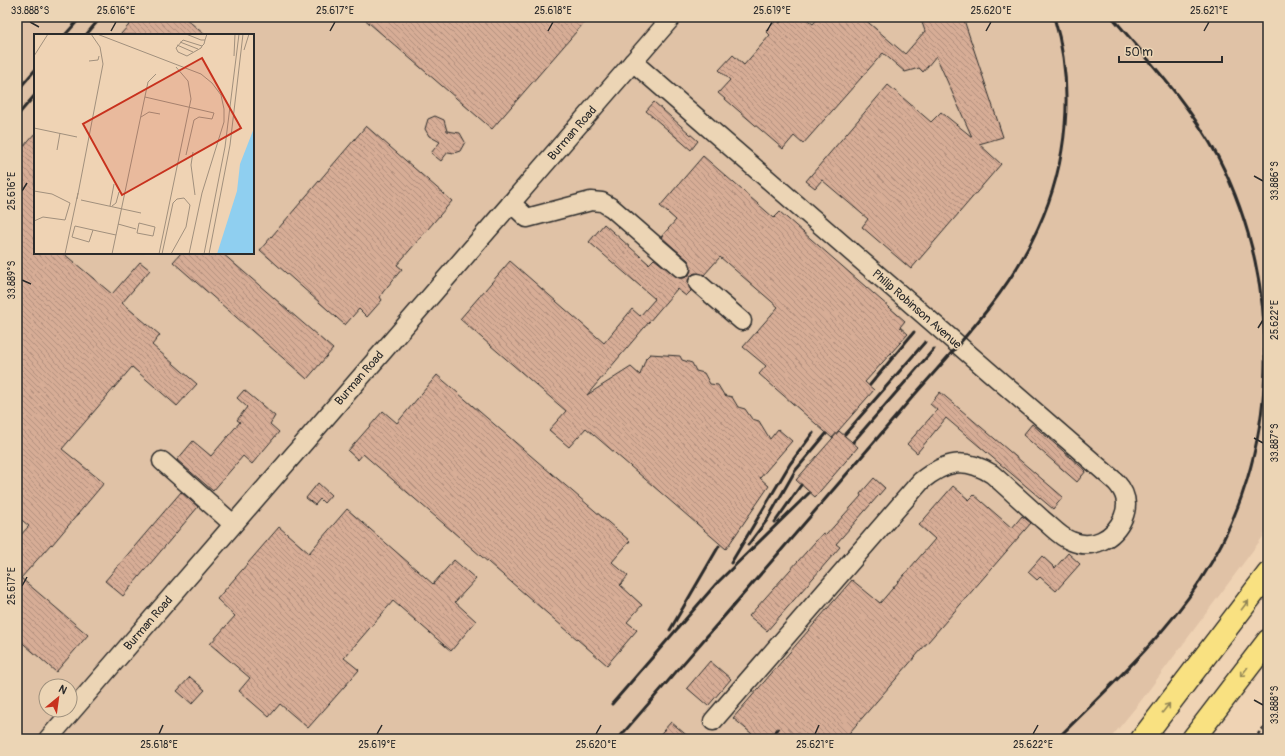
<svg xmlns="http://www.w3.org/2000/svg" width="1285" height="756" font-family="Pangolin,sans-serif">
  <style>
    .built { fill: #e0c2a6; fill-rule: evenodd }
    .building { fill: url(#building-back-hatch); stroke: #2b2b2b }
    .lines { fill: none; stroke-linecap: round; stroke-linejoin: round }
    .minor-casing { stroke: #2b2b2b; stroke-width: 21 }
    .highway-casing { stroke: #2b2b2b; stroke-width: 25 }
    .path { stroke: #2b2b2b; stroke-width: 2.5; stroke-dasharray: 3 3; stroke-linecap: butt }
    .minor { stroke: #ecd5b5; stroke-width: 18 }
    .highway { stroke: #f9e181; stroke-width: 22 }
    .rail { stroke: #2b2b2b; stroke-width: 3 }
    .oneway { stroke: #928656 }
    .ticks { fill: none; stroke: #2b2b2b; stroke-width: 1.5 }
    .labels { text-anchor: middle; stroke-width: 3; stroke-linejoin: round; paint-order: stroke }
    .street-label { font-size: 12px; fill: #2b2b2b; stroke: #ecd5b5 }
    .inset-road { fill: none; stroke: #a1907d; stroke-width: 1 }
    .view { fill: #c8321e; fill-opacity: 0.15; stroke: #c8321e; stroke-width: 2 }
    .inset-edge { fill: none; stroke: #2b2b2b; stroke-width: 2 }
    .neatline { fill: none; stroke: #2b2b2b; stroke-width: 1.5 }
    .ticks-label { font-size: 10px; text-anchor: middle; fill: #2b2b2b }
  </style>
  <defs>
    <pattern id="building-back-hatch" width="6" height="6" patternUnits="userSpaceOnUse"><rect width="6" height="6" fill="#d7ad96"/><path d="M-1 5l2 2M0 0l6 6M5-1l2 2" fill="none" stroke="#af8d7b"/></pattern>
  </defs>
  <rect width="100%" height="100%" fill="#efd3b4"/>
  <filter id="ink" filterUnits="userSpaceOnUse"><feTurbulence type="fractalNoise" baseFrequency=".025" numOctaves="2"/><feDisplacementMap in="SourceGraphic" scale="8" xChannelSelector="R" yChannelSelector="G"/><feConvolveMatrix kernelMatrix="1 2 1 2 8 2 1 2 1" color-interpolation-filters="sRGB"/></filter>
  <g filter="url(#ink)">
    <!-- built -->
    <path class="built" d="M17,17H1268V530L1140,702L1110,739H17ZM35,35H253V253H35ZM46,686H70V710H46Z"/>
    <!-- building -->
    <g class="building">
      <polygon points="136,17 184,17 205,35 120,35"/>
      <polygon points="362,17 589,17 492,129"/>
      <polygon points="786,17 804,17 813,24 819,17 862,17 905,54 925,31 920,17 963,17 1003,137 979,144 1001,164 911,269 862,227 868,219 822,180 815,188 806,181 888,85 931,122 941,112 972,137 936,56 923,72 919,68 905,72 883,53 803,144 794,136 783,149 718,93 730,80 719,70 733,55 744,65 770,35 766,31 777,20 780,23"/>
      <polygon points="654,102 698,141 691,150 646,111"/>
      <polygon points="435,116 444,120 447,131 460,133 465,142 460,151 454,153 448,152 441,161 431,153 440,142 429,136 425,129 428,119"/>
      <polygon points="366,126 452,201 397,265 402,269 383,292 380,297 382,300 367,317 359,309 345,325 260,250"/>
      <polygon points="35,133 35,253 63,253 112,294 140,262 150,270 122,303 160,335 152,345 197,384 177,406 132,367 62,449 104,483 52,545 51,544 21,578 88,635 56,672 17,638 17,539 29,526 17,516 17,154"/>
      <polygon points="703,156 774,218 780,212 811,239 905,321 900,327 908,334 865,382 874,390 832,438 759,374 766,366 743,347 778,307 720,257 704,275 695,273 690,276 688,281 691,291 686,296 677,289 587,395 631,367 640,375 646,358 650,354 680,356 682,360 692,363 696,371 704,373 710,384 718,385 724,395 732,397 738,407 745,409 752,419 759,421 770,439 778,429 792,441 760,478 769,486 726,549 586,428 569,447 549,430 566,411 460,319 510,261 604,343 632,309 640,316 655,299 589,242 604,224 649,264 654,259 679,278 684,278 689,275 691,270 688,260 661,237 676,220 660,206"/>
      <polygon points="181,253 222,253 333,349 307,379 173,262"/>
      <polygon points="437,375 630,541 612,562 628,576 620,585 642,605 627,622 637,630 607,665 363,454 358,460 348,451 383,411 397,423"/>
      <polygon points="244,390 275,416 270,424 279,432 252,464 243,456 213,491 177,460 193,441 211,456 240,422 237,420 247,407 237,398"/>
      <polygon points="940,392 1063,497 1053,509 946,418 917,453 907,444 937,410 930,404"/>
      <polygon points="1032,424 1086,471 1077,482 1023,435"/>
      <polygon points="839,431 858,447 815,497 796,480"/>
      <polygon points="874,478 885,488 836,544 840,547 767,631 749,616 823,533 826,535 861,496 860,494"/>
      <polygon points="318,483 331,495 324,503 320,499 315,505 306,498"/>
      <polygon points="953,486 969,500 974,495 1012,528 1022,516 1031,523 844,739 758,739 733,718 852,580 880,603 935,539 919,525"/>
      <polygon points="181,492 198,507 123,596 105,581"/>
      <polygon points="347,509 433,584 454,560 476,579 455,602 476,621 451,651 393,601 344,658 359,670 308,728 280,704 269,717 239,691 250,678 210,644 235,616 217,599 279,527 309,553"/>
      <polygon points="1068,553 1080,564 1056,591 1040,577 1037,580 1028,572 1042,556 1055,568"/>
      <polygon points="710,661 731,679 708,706 687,688"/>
      <polygon points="190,677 205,690 192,704 177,691"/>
      <polygon points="671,722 691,739 656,739"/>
    </g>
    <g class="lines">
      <defs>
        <g id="minor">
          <path d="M633,62L1116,482C1126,493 1129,504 1123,518C1114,539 1092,550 1071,541C1060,537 1051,526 1042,519C1025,504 1009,489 992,474C964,457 946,461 921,481L713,721"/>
          <polyline points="511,203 527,218 591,201 602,202 612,208 681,268"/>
          <polyline points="698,283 742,321"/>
          <polyline points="162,461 233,524"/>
          <polyline points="48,739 672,17"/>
        </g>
        <g id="highway">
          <polyline points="1142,739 1268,574"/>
          <polyline points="1193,739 1268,641"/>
        </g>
      </defs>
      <!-- minor casing -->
      <use href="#minor" class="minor-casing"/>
      <!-- highway casing -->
      <use href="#highway" class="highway-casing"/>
      <!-- path -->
      <polyline class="path" points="1254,739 1268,722"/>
      <!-- minor -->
      <use href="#minor" class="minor"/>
      <!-- highway -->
      <use href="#highway" class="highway"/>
      <!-- rail -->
      <g class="rail">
        <polyline points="65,35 81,17"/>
        <polyline points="86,35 101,17"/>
        <polyline points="17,91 35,70"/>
        <polyline points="17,116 35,95"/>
        <polyline points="870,385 914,332"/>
        <polyline points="845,434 925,342"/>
        <polyline points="853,442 934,349"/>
        <polyline points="775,522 801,485"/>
        <polyline points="748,545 767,520 795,471 826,434"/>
        <polyline points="731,563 790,464 813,433"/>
        <polyline points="670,630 719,546"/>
        <polyline points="612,704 716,584 809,493"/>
        <path d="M618,739C713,629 809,519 903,408C951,352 1008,296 1038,228C1068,163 1075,86 1054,17"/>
        <polyline points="769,739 778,729"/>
        <path d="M1057,739C1107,689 1161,640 1200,581C1282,456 1285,288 1218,157C1190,105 1150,62 1112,17"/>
      </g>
    </g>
    <!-- one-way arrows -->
    <defs><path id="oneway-shaft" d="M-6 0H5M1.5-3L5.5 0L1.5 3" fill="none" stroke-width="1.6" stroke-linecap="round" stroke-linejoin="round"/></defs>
    <g class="oneway">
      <use href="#oneway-shaft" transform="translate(1245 605) rotate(-53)"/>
      <use href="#oneway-shaft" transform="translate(1244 672) rotate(127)"/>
      <use href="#oneway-shaft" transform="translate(1166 708) rotate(-52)"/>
    </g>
  </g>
  <!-- ticks -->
  <path class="ticks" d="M30,22L39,27M111,31L116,22M330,31L335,22M548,31L553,22M767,31L772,22M986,31L991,22M1204,31L1209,22M1254,176L1263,181M22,191L27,183M22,280L31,284M1258,328L1263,320M1254,438L1263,443M22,586L27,577M1254,700L1263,705M159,734L163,725M377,734L382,725M596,734L601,725M815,734L819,725M1033,734L1038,725"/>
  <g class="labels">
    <!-- street labels -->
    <g class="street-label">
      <text transform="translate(572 133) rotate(-49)" y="4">Burman Road</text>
      <text transform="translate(917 309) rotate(41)" y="4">Philip Robinson Avenue</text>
      <text transform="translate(359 378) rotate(-49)" y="4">Burman Road</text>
      <text transform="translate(148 623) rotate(-49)" y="4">Burman Road</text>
    </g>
  </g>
  <!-- overview -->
  <g transform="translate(34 34)">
    <rect width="220" height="220" fill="#efd3b4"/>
    <path d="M220,94V220H183L203,157L206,130Z" fill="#8fcff0"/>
    <path class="inset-road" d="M63,0L167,40L178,49L187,61L190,75V88L168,159L155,220M152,0L167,6H171L173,0M146,8L164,15M143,11L159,18M168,12L149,6L142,14L144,18L153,22L167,14L168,12L170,10L171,6M210,16L215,0M0,22L14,0M200,22L201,0M55,27L64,26L65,22M111,63L180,79L178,85L165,83L160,86L152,121M107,83L115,78L126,80M0,94L43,103M23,116L26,99M159,118L157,131L161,161M0,157L18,160L36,169L31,186L9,183L0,187M43,165L69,30L66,13L57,0M47,166L107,179M76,172L80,150M78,172L82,169L85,158M105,189L121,193L119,202L103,199ZM84,190L102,195M59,196L55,208L38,203L41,192L59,196L82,201M31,220L44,159M78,220L114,48L122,40M125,220L157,65L154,47L142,33M128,220L139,169L143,165L150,164L156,171L152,193L137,220M170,220L191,113L205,0M175,220L196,111L209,0"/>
    <path class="view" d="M168,24L207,94L88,161L49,90Z"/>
    <rect width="220" height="220" class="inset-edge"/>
  </g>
  <!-- margin -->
  <rect width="1285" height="756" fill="none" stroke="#ecd5b5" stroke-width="44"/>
  <!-- north arrow -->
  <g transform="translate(58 698) rotate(29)"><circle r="19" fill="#ecd5b5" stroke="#9f917e"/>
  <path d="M0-3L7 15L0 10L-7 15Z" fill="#c8321e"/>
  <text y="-6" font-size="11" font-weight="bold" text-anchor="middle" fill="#2b2b2b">N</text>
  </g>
  <!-- scale -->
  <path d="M1119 56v6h103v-6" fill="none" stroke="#2b2b2b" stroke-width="2"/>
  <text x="1125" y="56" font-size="12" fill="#2b2b2b" stroke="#ecd5b5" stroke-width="3" paint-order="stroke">50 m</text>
  <rect x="22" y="22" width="1241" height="712" class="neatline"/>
  <g class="ticks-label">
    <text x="30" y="14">33.888°S</text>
    <text x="116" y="14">25.616°E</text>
    <text x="335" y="14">25.617°E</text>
    <text x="553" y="14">25.618°E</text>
    <text x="772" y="14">25.619°E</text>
    <text x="991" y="14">25.620°E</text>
    <text x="1209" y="14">25.621°E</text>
    <text transform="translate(1274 181) rotate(-90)" y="4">33.886°S</text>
    <text transform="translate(11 191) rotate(-90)" y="4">25.616°E</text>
    <text transform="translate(11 280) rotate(-90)" y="4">33.889°S</text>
    <text transform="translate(1274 320) rotate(-90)" y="4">25.622°E</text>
    <text transform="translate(1274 443) rotate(-90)" y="4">33.887°S</text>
    <text transform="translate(11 586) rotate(-90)" y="4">25.617°E</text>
    <text transform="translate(1274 705) rotate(-90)" y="4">33.888°S</text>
    <text x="159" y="748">25.618°E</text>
    <text x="377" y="748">25.619°E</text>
    <text x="596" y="748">25.620°E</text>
    <text x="815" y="748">25.621°E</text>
    <text x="1033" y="748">25.622°E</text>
  </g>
</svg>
